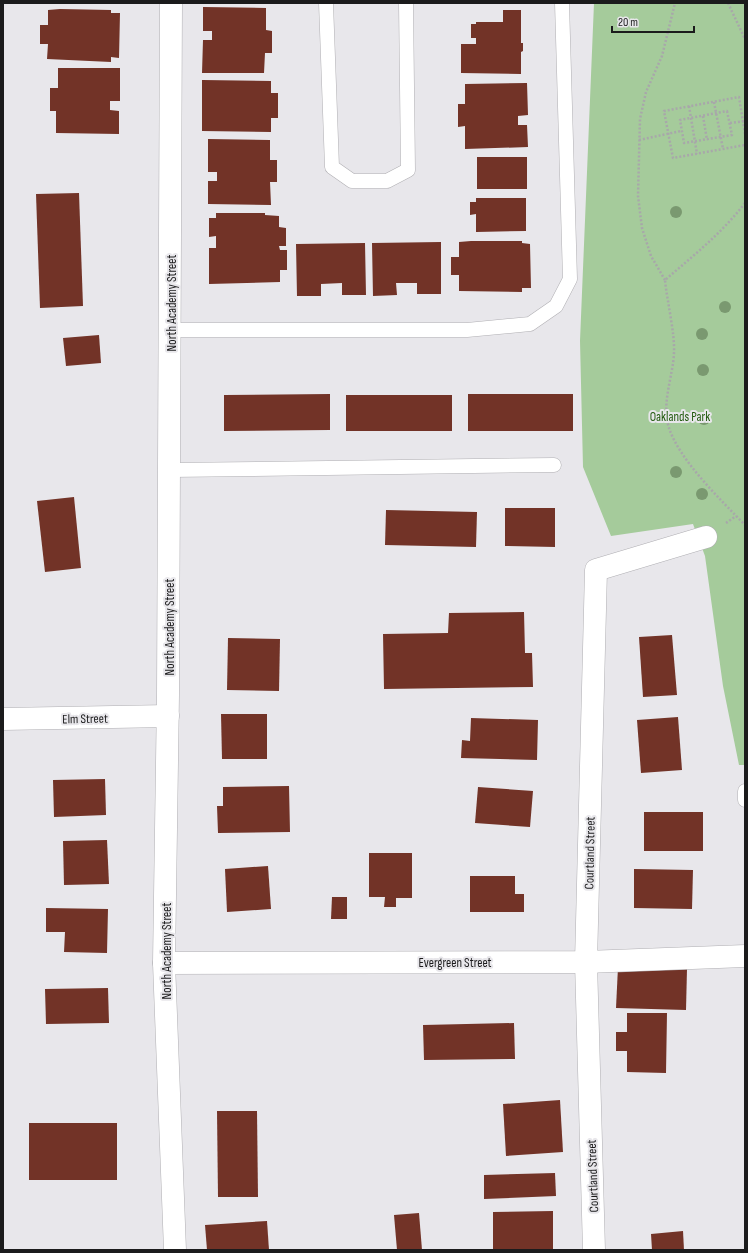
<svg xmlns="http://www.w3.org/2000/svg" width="748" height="1253" font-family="'Sofia Sans Condensed',sans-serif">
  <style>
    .green { fill: #a5cb9b }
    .building { fill: #723327 }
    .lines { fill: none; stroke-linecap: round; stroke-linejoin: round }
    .lane-casing { stroke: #b0afb3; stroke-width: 15 }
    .street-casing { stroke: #b0afb3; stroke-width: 23 }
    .path { stroke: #a8a7aa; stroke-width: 2.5; stroke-dasharray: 2 2; stroke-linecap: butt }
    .lane { stroke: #fff; stroke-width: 14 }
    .street { stroke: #fff; stroke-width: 22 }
    .tree { fill: #7a9970 }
    .labels { text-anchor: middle; stroke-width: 4; stroke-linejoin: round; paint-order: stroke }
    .street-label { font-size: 13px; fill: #1b1b1c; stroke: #e8e7eb }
    .park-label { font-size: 13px; fill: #20590c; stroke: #e8e7eb }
  </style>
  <rect width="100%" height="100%" fill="#e8e7eb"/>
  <!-- green -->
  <polygon class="green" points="594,3 745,3 745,765 739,765 723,686 705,556 693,524 611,536 583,467 580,341"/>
  <!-- building -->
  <g class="building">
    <polygon points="203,7 266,8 266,30 272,31 272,53 265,53 264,73 202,73 203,40 212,40 212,31 203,31"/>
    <polygon points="60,9 111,10 111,13 120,13 119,58 111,57 111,62 47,59 48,44 40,44 40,25 48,25 48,10"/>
    <polygon points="503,10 521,10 521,43 523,43 523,51 521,52 521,74 461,73 461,44 476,44 476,38 471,38 471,24 476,24 476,22 503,22"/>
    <polygon points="58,68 120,68 120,101 110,101 110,110 119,111 119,134 56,133 56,111 50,111 50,88 58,88"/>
    <polygon points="202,80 271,81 271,93 278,93 278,118 271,118 271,132 202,131"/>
    <polygon points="527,83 528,115 518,116 518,125 527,125 528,147 465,149 465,126 458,127 458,104 465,104 465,84"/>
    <polygon points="208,139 270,140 270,160 277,160 277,182 270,182 271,205 208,204 208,181 217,181 217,172 208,172"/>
    <rect x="477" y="157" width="50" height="32"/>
    <polygon points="79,193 83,306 40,308 36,194"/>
    <polygon points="476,198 526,198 526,231 476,232 476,214 470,215 470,202 476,202"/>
    <polygon points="216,213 265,213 265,215 279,216 279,227 286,228 286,246 279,246 280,250 287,250 287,270 280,270 280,282 209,284 209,248 216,248 216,236 209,237 209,218 216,218"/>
    <polygon points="471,241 522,241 522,243 530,244 531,288 522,288 522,292 459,291 459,275 451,275 451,257 459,257 459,242"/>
    <polygon points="441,242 441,294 417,294 417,283 396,283 397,295 373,296 372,243"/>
    <polygon points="365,243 366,295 342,295 342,283 321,284 321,296 297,296 296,244"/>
    <polygon points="99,335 101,363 66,366 63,338"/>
    <polygon points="330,394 330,430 224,431 224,395"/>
    <rect x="468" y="394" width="105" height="37"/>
    <rect x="346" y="395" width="106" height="36"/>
    <polygon points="74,497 81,568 45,572 37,501"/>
    <polygon points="505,508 555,508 555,547 505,546"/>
    <polygon points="386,510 477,512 476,547 385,545"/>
    <polygon points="524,612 525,653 532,653 533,687 384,689 383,634 448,633 449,613"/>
    <polygon points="672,635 677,695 643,697 639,637"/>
    <polygon points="228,638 280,639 279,691 227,690"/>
    <polygon points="221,714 267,714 267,759 222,759"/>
    <polygon points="678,717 682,770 641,773 637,720"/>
    <polygon points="471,718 538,720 537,760 461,758 462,740 470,741"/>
    <polygon points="105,779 106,815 54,817 53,780"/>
    <polygon points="289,786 290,832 218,833 217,806 223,806 223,787"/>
    <polygon points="478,787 533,791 530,827 475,823"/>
    <rect x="644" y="812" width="59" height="39"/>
    <polygon points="107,840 109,884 64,885 63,841"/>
    <polygon points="369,853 412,853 412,898 396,898 396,907 384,907 385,897 369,897"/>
    <polygon points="268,866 271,909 227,912 225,869"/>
    <polygon points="634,869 693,870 692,909 634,908"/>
    <polygon points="470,876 515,876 515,894 524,894 524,912 470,912"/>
    <polygon points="332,897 347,897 347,919 331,919"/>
    <polygon points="46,908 108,909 107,953 64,952 65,932 46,932"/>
    <polygon points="618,967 687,969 686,1010 616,1008"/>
    <polygon points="108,988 109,1023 46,1024 45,989"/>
    <polygon points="627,1013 667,1013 666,1073 627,1072 627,1051 616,1051 616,1032 627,1032"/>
    <polygon points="514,1023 515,1059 424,1060 423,1025"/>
    <polygon points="560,1100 563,1152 506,1156 503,1104"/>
    <polygon points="217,1111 257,1111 258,1197 218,1197"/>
    <rect x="29" y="1123" width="88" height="57"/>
    <polygon points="555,1173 556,1196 484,1199 484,1175"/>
    <polygon points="553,1211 553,1250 493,1250 493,1212"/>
    <polygon points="419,1213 422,1250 397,1250 394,1215"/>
    <polygon points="267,1221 269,1250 207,1250 205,1225"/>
    <polygon points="683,1231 684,1250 652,1250 651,1234"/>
  </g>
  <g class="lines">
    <defs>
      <g id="lane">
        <polyline points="326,3 332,167 352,181 387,181 408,170 406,3"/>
        <polyline points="170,330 467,330 530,324 556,306 570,279 562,3"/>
        <polyline points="170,470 554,465"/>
        <polyline points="745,791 745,800"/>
      </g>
      <g id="street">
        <polyline points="171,3 168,695 164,963 175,1250"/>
        <polyline points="3,719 168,716"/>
        <polyline points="164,963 586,962 745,956"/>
        <polyline points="594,1250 586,962 596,570 706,537"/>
      </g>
    </defs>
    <!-- lane casing -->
    <use href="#lane" class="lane-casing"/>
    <!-- street casing -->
    <use href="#street" class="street-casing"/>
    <!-- path -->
    <g class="path">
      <polyline points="728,3 745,39"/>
      <polyline points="714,102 723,149"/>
      <polyline points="689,106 697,154"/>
      <polygon points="727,111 732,135 684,143 680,120"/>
      <polyline points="703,116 707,140"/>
      <polyline points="730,123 745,121"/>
      <polyline points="745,134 739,97 664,111 673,158 745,145"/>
      <polyline points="639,140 681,131"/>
      <path d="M745,203C722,233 693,256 665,280C667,301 675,333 674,353C673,377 661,403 669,428C680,461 721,500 745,525"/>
      <polyline points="665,280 651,256 642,228 638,196 640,119 646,92 662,56 675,3"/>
      <polyline points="726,523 736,516"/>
    </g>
    <!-- lane -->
    <use href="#lane" class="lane"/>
    <!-- street -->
    <use href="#street" class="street"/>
  </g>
  <!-- trees -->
  <g class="tree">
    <circle cx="676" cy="212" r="6"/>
    <circle cx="725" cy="307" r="6"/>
    <circle cx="702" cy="334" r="6"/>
    <circle cx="703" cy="370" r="6"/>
    <circle cx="704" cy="419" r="6"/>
    <circle cx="676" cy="472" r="6"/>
    <circle cx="702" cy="494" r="6"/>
  </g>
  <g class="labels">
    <!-- street labels -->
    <g class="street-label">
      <text transform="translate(171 303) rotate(-90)" y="5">North Academy Street</text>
      <text transform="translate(169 627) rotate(-90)" y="5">North Academy Street</text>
      <text transform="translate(85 718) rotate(-1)" y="5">Elm Street</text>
      <text transform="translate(589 853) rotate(-89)" y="5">Courtland Street</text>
      <text transform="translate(166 951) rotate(-90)" y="5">North Academy Street</text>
      <text x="455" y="967">Evergreen Street</text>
      <text transform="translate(592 1176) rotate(-92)" y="5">Courtland Street</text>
    </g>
    <!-- park labels -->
    <g class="park-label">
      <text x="680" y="421">Oaklands Park</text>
    </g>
  </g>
  <!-- border -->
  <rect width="748" height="1253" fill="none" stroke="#1b1b1c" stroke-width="8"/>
  <!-- scale -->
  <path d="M612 26v6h82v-6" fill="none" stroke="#1b1b1c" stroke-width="2"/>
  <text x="618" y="26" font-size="12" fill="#1b1b1c" stroke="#e8e7eb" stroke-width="3" paint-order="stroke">20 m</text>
</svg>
